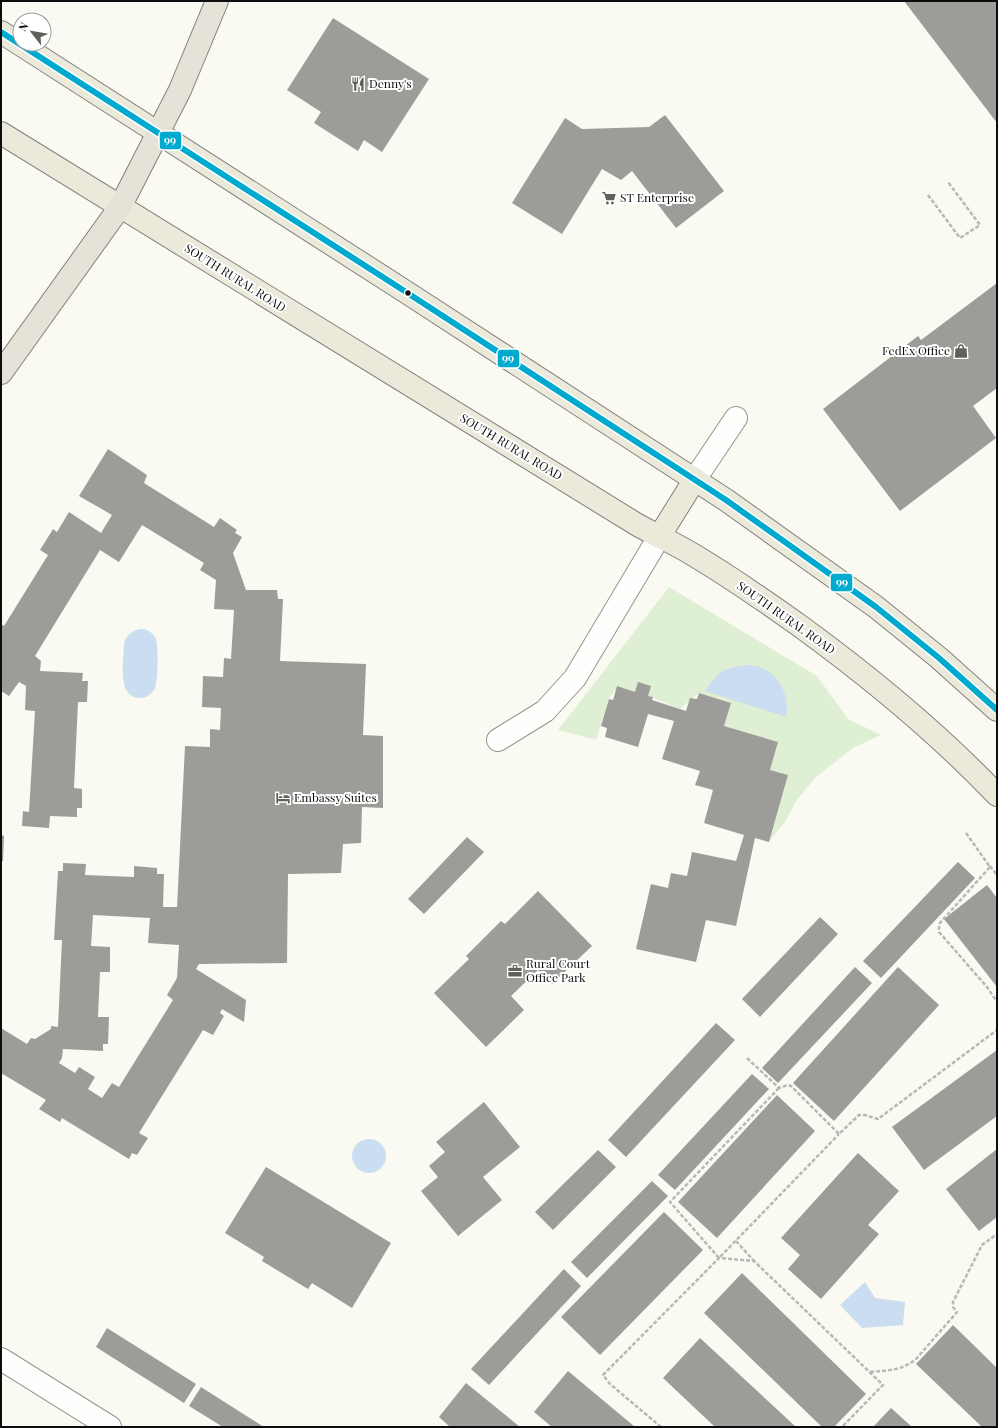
<svg xmlns="http://www.w3.org/2000/svg" width="998" height="1428" font-family="'Playfair Display',serif">
  <style>
    .green { fill: #dfefd4 }
    .water { fill: #cbddf1 }
    .building { fill: #9e9c98; fill-rule: evenodd }
    .lines { fill: none; stroke-linecap: round; stroke-linejoin: round }
    .minor-casing { stroke: #949490; stroke-width: 24 }
    .major-casing { stroke: #81817d; stroke-width: 24 }
    .highway-casing { stroke: #81817d; stroke-width: 24 }
    .path { stroke: #b8b8b6; stroke-width: 2.5; stroke-dasharray: 4 2; stroke-linecap: butt }
    .minor { stroke: #fefefd; stroke-width: 22 }
    .major { stroke: #eae9da; stroke-width: 22 }
    .highway { stroke: #e7e2d7; stroke-width: 22 }
    .bus-1-casing { stroke: #fff; stroke-width: 9 }
    .bus-1 { stroke: #00a9ce; stroke-width: 6 }
    .bus-dot { fill: #0d0d0d; stroke: #fff; stroke-width: 1.5 }
    .labels { text-anchor: middle; stroke-width: 4; stroke-linejoin: round; paint-order: stroke }
    .poi-label { font-size: 12px; fill: #0d0d0d; stroke: #fff; text-anchor: start }
    .street-label { font-size: 12px; fill: #0d0d0d; stroke: #fff }
    .line-badge { stroke: #fff; stroke-width: 1.5 }
    .badge-label { font-size: 11px; text-anchor: middle; font-weight: bold; fill: #fff }
  </style>
  <rect width="100%" height="100%" fill="#fafaf2"/>
  <!-- green -->
  <polygon class="green" points="669,587 817,676 848,719 881,735 853,748 816,777 796,801 785,822 769,842 788,775 770,770 778,742 724,726 731,703 699,693 680,709 648,696 617,687 609,699 596,740 558,730"/>
  <!-- water -->
  <g class="water">
    <path d="M140,629C146,629 151,631 155,637C159,644 158,680 155,688C152,694 147,698 140,698C116,698 124,659 124,643C127,635 131,631 140,629Z"/>
    <path d="M747,665C751,665 756,666 760,667C780,675 790,696 786,717L705,691C716,673 725,667 747,665Z"/>
    <circle cx="369" cy="1156" r="17"/>
    <polygon points="865,1282 875,1298 905,1302 903,1325 862,1328 840,1305"/>
  </g>
  <!-- building -->
  <g class="building">
    <polygon points="904,1 997,1 997,123"/>
    <polygon points="333,18 429,79 382,152 364,140 358,151 314,123 321,112 287,90"/>
    <polygon points="665,115 724,191 676,228 632,171 621,180 602,169 562,234 512,203 565,118 582,129 649,127"/>
    <polygon points="997,283 997,388 973,406 996,438 900,511 823,409 918,336 921,340"/>
    <path d="M108,449L147,475L144,483L214,527L220,518L237,530L235,533L242,537L233,553L246,590H277L278,599H283L280,661L366,664L363,735L383,736V808L362,807L361,843L343,844L341,873L288,874L287,963L199,964L196,969L246,1000L244,1022L222,1009L220,1013L224,1016L213,1035L203,1030L139,1133L148,1138L137,1155L132,1153L129,1159L62,1118L60,1122L39,1109L46,1100L1,1073V1028L27,1044L31,1038L35,1039L51,1029V1026L58,1027L62,940H54L58,871H63V863L86,864L85,875L134,877V866L157,868V874H164L163,907H177L185,746L210,747V729L220,730L221,708L202,707L203,676L223,677L224,658L231,659L234,610L214,609L216,580L200,570L204,563L142,525L119,562L100,550L35,656L41,661L40,671L83,673L82,681H88L87,702H78L74,788L82,789V808H77V817L50,816L49,828L22,826L23,811L29,812L35,711L25,710L26,686L19,682L9,696L1,691V624L4,626L48,555L40,550L53,529L57,532L69,512L101,533L112,515L79,496ZM93,915L150,918L148,943L179,945L177,978L167,995L173,1000L119,1087L112,1083L102,1098L88,1089L95,1077L79,1067L75,1073L59,1063L62,1058L63,1049L103,1051V1044H108L109,1017H98L100,972H110V947L91,946Z"/>
    <polygon points="638,682 651,686 648,696 653,697 652,700 686,711 690,698 697,699 699,693 731,703 724,726 778,742 770,770 788,775 769,842 755,838 736,926 706,920 696,962 636,949 651,884 668,888 671,873 687,876 692,852 736,861 744,835 704,823 713,790 695,785 700,771 662,759 674,721 648,714 638,747 605,737 607,728 601,726 609,699 613,700 617,686 635,692"/>
    <polygon points="1,835 4,836 3,861 1,861"/>
    <polygon points="467,837 484,852 424,914 408,899"/>
    <polygon points="958,862 975,878 881,978 863,961"/>
    <polygon points="987,885 997,898 997,987 944,919"/>
    <polygon points="538,891 592,946 552,984 538,970 511,996 524,1010 486,1047 434,993 469,959 466,956 501,921 505,924"/>
    <polygon points="820,917 838,934 760,1017 742,999"/>
    <polygon points="855,967 872,983 778,1083 762,1068"/>
    <polygon points="898,967 939,1005 834,1121 793,1083"/>
    <polygon points="716,1023 735,1040 626,1157 608,1140"/>
    <polygon points="997,1050 997,1116 924,1170 892,1127"/>
    <polygon points="752,1074 769,1089 675,1190 658,1175"/>
    <polygon points="777,1095 815,1131 717,1238 678,1202"/>
    <polygon points="484,1102 520,1147 483,1177 502,1200 458,1236 421,1191 438,1177 429,1166 445,1152 436,1142"/>
    <polygon points="997,1149 997,1217 979,1231 946,1189"/>
    <polygon points="598,1150 616,1167 553,1230 535,1212"/>
    <polygon points="858,1153 899,1191 868,1225 879,1234 821,1299 788,1269 800,1255 781,1238"/>
    <polygon points="266,1167 391,1243 352,1308 312,1283 308,1289 262,1261 264,1257 225,1233"/>
    <polygon points="652,1181 668,1196 587,1278 571,1262"/>
    <polygon points="664,1212 703,1250 600,1355 561,1317"/>
    <polygon points="564,1269 581,1286 489,1385 471,1369"/>
    <polygon points="742,1273 866,1394 834,1427 822,1427 704,1313"/>
    <polygon points="953,1325 997,1368 997,1427 982,1427 916,1364"/>
    <polygon points="107,1328 196,1384 184,1403 96,1347"/>
    <polygon points="700,1338 796,1427 715,1427 663,1378"/>
    <polygon points="568,1371 635,1427 552,1427 534,1412"/>
    <polygon points="466,1383 520,1427 450,1427 439,1417"/>
    <polygon points="201,1387 264,1427 223,1427 189,1406"/>
    <polygon points="891,1408 912,1427 873,1427"/>
  </g>
  <g class="lines">
    <defs>
      <g id="minor">
        <polyline points="695,479 736,418"/>
        <polyline points="498,740 545,711 575,678 659,537"/>
        <polyline points="1,1359 110,1427"/>
      </g>
      <g id="major">
        <polyline points="1,32 406,292 726,500 876,607 939,658 997,710"/>
        <path d="M1,133L636,524C655,535 674,543 692,554C729,576 765,601 800,626C870,677 937,732 997,795"/>
        <polyline points="659,537 695,479"/>
      </g>
      <polyline id="highway" points="1,373 120,207 180,90 217,1"/>
    </defs>
    <!-- minor casing -->
    <use href="#minor" class="minor-casing"/>
    <!-- major casing -->
    <use href="#major" class="major-casing"/>
    <!-- highway casing -->
    <use href="#highway" class="highway-casing"/>
    <!-- path -->
    <g class="path">
      <polyline points="928,195 960,238 980,225 948,182"/>
      <polyline points="966,833 990,867 939,924 939,932 987,987 997,1002"/>
      <polyline points="990,866 997,875"/>
      <polyline points="747,1058 779,1088 788,1085 791,1086 839,1134 859,1115 865,1115 878,1119 997,1030"/>
      <polyline points="779,1088 670,1202 719,1258 839,1134"/>
      <polyline points="736,1241 754,1261"/>
      <path d="M870,1372C889,1370 902,1371 917,1358L957,1312L953,1307V1302L982,1245L997,1234"/>
      <polyline points="661,1427 610,1384 603,1375 719,1258 754,1261 883,1385 842,1427"/>
    </g>
    <!-- minor -->
    <use href="#minor" class="minor"/>
    <!-- major -->
    <use href="#major" class="major"/>
    <!-- highway -->
    <use href="#highway" class="highway"/>
    <defs>
      <polyline id="bus-1" points="1,32 406,292 726,500 876,607 939,658 997,710"/>
    </defs>
    <!-- bus-1 casing -->
    <use href="#bus-1" class="bus-1-casing"/>
    <!-- bus-1 -->
    <use href="#bus-1" class="bus-1"/>
  </g>
  <!-- icons -->
  <defs>
    <symbol id="restaurant-bare" viewBox="-9 -9 18 18"><path d="M-5-6h1v4h1v-4h1v4h1v-4h1v5L-1.5 .5V6h-2V.5L-5-1ZM5-6V6H3V1.5H1.5Q1.5-4 5-6Z" fill="#60605d" stroke="#fff" stroke-width="2.5" paint-order="stroke"/></symbol>
    <symbol id="supermarket-bare" viewBox="-9 -9 18 18"><path d="M-6-5.5h2.5l.6 2H6L4.5 2H-2.5L-4.4-4H-6ZM-1.5 3.2a1.3 1.3 0 1 0 .1 0ZM3 3.2a1.3 1.3 0 1 0 .1 0Z" fill="#60605d" stroke="#fff" stroke-width="2.5" paint-order="stroke"/></symbol>
    <symbol id="shop-bare" viewBox="-9 -9 18 18"><path d="M-5-2.5h2.3a2.7 3.5 0 0 1 5.4 0H5L5.5 6h-11ZM-1.5-2.5h3a1.5 2.3 0 0 0-3 0Z" fill="#60605d" stroke="#fff" stroke-width="2.5" paint-order="stroke"/></symbol>
    <symbol id="hotel-bare" viewBox="-9 -9 18 18"><path d="M-6-4.5h1.5V1H6V5H4.5V3h-9V5H-6ZM-4 0a1.8 1.8 0 1 1 3.6 0ZM.5 0V-2.5h3Q6-2.5 6 0Z" fill="#60605d" stroke="#fff" stroke-width="2.5" paint-order="stroke"/></symbol>
    <symbol id="office-bare" viewBox="-9 -9 18 18"><path d="M-6-3h4V-5.5h4V-3h4V5H-6ZM-1-4.5V-3h2v-1.5ZM-6 0V1H6V0Z" fill="#60605d" stroke="#fff" stroke-width="2.5" paint-order="stroke"/></symbol>
  </defs>
  <g fill-rule="evenodd">
    <use href="#restaurant-bare" x="348" y="74" width="20" height="20"/>
    <use href="#supermarket-bare" x="599" y="188" width="20" height="20"/>
    <use href="#shop-bare" x="951" y="341" width="20" height="20"/>
    <use href="#hotel-bare" x="273" y="788" width="20" height="20"/>
    <use href="#office-bare" x="505" y="961" width="20" height="20"/>
  </g>
  <!-- markers -->
  <circle class="bus-dot" cx="408" cy="293" r="3.5"/>
  <g class="labels">
    <!-- poi labels -->
    <g class="poi-label">
      <text x="369" y="88">Denny's</text>
      <text x="620" y="202">ST Enterprise</text>
      <text x="950" y="355" text-anchor="end">FedEx Office</text>
      <text x="294" y="802">Embassy Suites</text>
      <text x="526" y="968">Rural Court<tspan x="526" dy="14">Office Park</tspan></text>
    </g>
    <!-- street labels -->
    <g class="street-label">
      <text transform="translate(235 278) rotate(32)" y="4">SOUTH RURAL ROAD</text>
      <text transform="translate(511 447) rotate(31)" y="4">SOUTH RURAL ROAD</text>
      <text transform="translate(786 618) rotate(35)" y="4">SOUTH RURAL ROAD</text>
    </g>
  </g>
  <g class="line-badge">
    <rect x="159" y="131" width="23" height="19" rx="4" fill="#00a9ce"/>
    <rect x="497" y="349" width="23" height="19" rx="4" fill="#00a9ce"/>
    <rect x="830" y="573" width="23" height="19" rx="4" fill="#00a9ce"/>
  </g>
  <g class="badge-label">
    <text x="170" y="144">99</text>
    <text x="508" y="362">99</text>
    <text x="842" y="586">99</text>
  </g>
  <!-- border -->
  <rect width="998" height="1428" fill="none" stroke="#0d0d0d" stroke-width="4"/>
  <!-- north arrow -->
  <g transform="translate(32 32) rotate(301)"><circle r="19" fill="#ffffff" stroke="#9e9e9e"/>
  <path d="M0-3L7 15L0 10L-7 15Z" fill="#60605d"/>
  <text y="-6" font-size="11" font-weight="bold" text-anchor="middle" fill="#0d0d0d">N</text>
  </g>
</svg>
